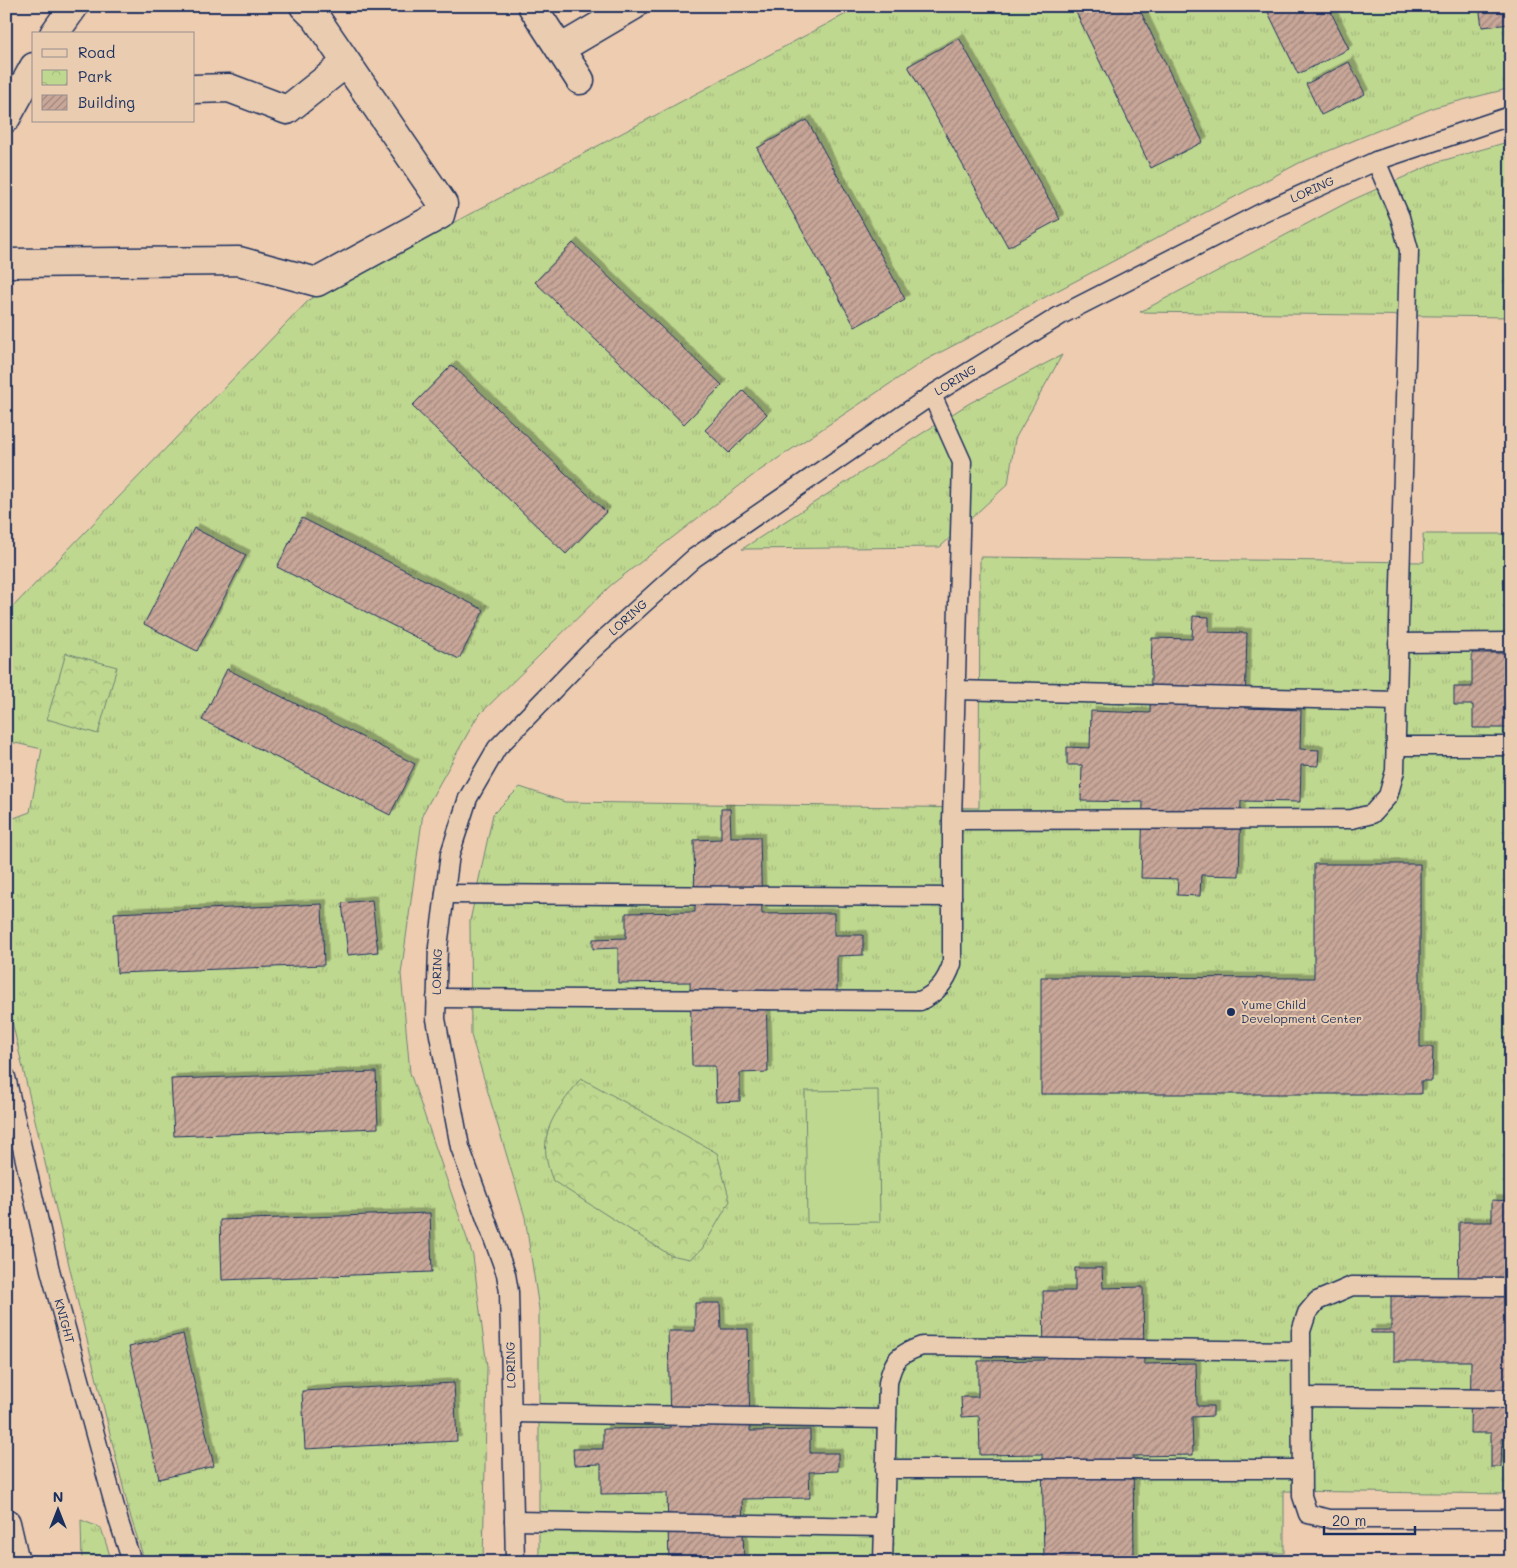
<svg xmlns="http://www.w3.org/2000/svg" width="1517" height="1568" font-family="Mali,sans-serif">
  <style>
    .grass { fill: url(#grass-tufts); stroke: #6d8476 }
    .park { fill: url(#park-crowns); stroke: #6d8476 }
    .pitch { fill: #bfd88f; stroke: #6d8476 }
    .building { fill: url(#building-hatch); stroke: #1b2f5e; filter: url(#shadow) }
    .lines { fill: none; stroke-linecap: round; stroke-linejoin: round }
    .lane-casing { stroke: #1b2f5e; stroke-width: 21 }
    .street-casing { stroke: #1b2f5e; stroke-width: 31 }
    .secondary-casing { stroke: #1b2f5e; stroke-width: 31 }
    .lane { stroke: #eacdb1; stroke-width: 18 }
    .street { stroke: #eacdb1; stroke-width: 28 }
    .secondary { stroke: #eacdb1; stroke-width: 28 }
    .poi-dot { fill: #1b2f5e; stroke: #eacdb1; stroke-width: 2 }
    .labels { text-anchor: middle; stroke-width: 4; stroke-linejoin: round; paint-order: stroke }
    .street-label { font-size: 12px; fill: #1b2f5e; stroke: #eacdb1 }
    .poi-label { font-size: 12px; fill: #1b2f5e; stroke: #eacdb1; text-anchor: start }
  </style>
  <defs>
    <pattern id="grass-tufts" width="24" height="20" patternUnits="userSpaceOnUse" patternTransform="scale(1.25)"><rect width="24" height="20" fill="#bfd88f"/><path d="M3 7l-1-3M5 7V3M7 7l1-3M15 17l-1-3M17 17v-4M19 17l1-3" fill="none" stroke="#a4ba7e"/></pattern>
    <pattern id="park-crowns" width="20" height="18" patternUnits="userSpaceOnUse" patternTransform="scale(1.25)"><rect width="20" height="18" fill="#bfd88f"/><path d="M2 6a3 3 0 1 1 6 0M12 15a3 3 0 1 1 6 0" fill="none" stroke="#a4ba7e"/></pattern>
    <pattern id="building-hatch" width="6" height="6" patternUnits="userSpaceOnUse" patternTransform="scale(1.25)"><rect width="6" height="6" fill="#c8a698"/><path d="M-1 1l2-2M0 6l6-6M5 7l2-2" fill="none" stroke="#a2887f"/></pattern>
    <filter id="shadow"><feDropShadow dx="4.5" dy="-4.5" stdDeviation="0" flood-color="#0004"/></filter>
  </defs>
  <rect width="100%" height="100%" fill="#edccaf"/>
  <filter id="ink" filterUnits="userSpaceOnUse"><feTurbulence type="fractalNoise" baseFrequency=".02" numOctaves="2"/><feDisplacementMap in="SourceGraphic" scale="10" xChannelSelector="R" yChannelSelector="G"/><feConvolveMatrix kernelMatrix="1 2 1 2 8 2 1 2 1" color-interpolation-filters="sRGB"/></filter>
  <g filter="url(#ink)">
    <!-- grass -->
    <g class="grass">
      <polygon points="861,6 1511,6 1511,88 1435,107 1299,163 924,361 756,473 611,585 477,717 423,813 401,974 410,1073 473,1256 487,1367 483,1562 145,1562 130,1515 78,1303 6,996 6,821 30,812 42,749 6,741 6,614 310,299"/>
      <polygon points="1511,141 1511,317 1140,312 1350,201 1438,162"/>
      <polygon points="1062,355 1015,439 1008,484 940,547 742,549 968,404"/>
      <polygon points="1423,534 1511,534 1511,1494 1284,1491 1284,1553 858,1558 858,1562 539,1562 539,1309 525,1217 471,1035 470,921 493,814 520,787 565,802 979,808 980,557 1424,562"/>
      <polygon points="81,1520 101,1528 112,1562 82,1562"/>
    </g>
    <!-- park -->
    <g class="park">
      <polygon points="66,653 117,667 98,734 47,719"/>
      <path d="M581,1078L717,1153L730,1201L702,1249L690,1259L670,1255L553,1181C534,1134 554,1115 581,1078Z"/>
    </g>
    <!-- pitch -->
    <polygon class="pitch" points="878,1090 880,1222 807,1223 805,1091"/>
    <!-- building -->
    <g class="building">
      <polygon points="1073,6 1138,6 1203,142 1151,168"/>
      <polygon points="1265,6 1328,6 1349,49 1298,74"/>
      <polygon points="1479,6 1511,6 1511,24 1482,27"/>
      <polygon points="959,38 1060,219 1008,247 908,66"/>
      <polygon points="1349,62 1365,94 1321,115 1306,84"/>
      <polygon points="807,120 905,299 855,327 757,148"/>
      <polygon points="573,243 722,385 684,424 535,282"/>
      <polygon points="452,365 606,512 566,554 412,406"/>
      <polygon points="743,391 767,414 729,453 705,430"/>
      <polygon points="302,518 484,610 459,659 277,567"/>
      <polygon points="194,528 246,555 197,651 144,624"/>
      <polygon points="1193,616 1209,617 1209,632 1247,633 1245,708 1301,710 1300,749 1319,750 1318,766 1301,765 1300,802 1241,801 1239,876 1201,875 1200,896 1177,895 1178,879 1141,878 1143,802 1081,801 1082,765 1067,765 1067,747 1090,748 1091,711 1150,713 1152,638 1192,639"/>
      <polygon points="1472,653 1511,653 1511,728 1473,728 1473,705 1454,705 1454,687 1472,687"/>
      <polygon points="227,669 415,764 390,815 202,720"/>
      <polygon points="721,809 730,809 731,837 760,837 762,914 834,913 834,935 863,935 863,955 837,956 837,992 766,993 768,1072 740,1073 740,1101 716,1102 715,1066 692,1066 690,982 618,983 618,948 593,949 593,939 626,938 626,913 695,912 694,840 721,839"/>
      <polygon points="1314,864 1420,864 1420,1047 1433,1047 1432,1081 1421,1081 1421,1094 1041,1094 1041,977 1314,978"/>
      <polygon points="372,900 378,952 348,955 342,903"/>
      <polygon points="322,904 324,965 117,973 114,913"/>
      <polygon points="376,1072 378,1128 174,1136 171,1079"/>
      <polygon points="1492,1200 1511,1201 1511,1438 1502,1438 1501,1467 1491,1467 1491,1433 1470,1433 1471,1361 1394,1361 1394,1333 1371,1333 1371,1330 1391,1330 1391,1296 1458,1297 1459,1222 1492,1222"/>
      <polygon points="430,1213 432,1272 222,1280 220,1220"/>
      <polygon points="1075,1268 1102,1268 1103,1288 1143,1287 1144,1364 1196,1363 1197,1406 1213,1406 1213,1416 1192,1417 1193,1455 1133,1456 1134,1558 1044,1560 1042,1454 980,1455 979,1416 962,1417 961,1397 978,1397 978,1361 1044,1360 1043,1291 1075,1291"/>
      <polygon points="695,1303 720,1303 721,1329 748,1329 750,1431 810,1430 810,1453 838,1453 838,1471 809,1472 810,1498 742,1499 744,1562 669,1562 667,1493 601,1494 601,1464 574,1465 573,1449 603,1449 603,1429 670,1428 668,1331 695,1331"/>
      <polygon points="183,1334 214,1466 159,1479 129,1347"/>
      <polygon points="454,1383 457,1441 305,1449 302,1391"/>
    </g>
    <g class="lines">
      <defs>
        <g id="lane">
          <polyline points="1398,643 1511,642"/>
          <polyline points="956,690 1397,701"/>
          <polyline points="1395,746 1511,746"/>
          <polyline points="952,820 1352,819 1372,814 1388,796 1395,771 1409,250 1400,217 1376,161"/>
          <polyline points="445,894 952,897"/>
          <path d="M436,998L920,1001C937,993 946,982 952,964V820L962,462L932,395"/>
          <path id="s1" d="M6,1077L50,1270L119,1522L132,1562"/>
          <polyline points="1511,1287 1352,1286 1317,1301 1307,1313 1301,1331 1302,1496 1308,1514 1330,1519 1511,1519"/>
          <polyline points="1302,1397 1511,1399"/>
          <polyline points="512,1413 887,1419"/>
          <polyline points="885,1469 1302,1469"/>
          <polyline points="514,1521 884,1527"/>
          <path id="s2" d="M515,1562L509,1292L506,1274L460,1147L436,1019L438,947L450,854L468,798L497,748L590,652L694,558L932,395L1061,315L1261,213L1376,161L1504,118L1511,117"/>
          <path d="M883,1562L888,1383C893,1359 899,1354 922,1346L1301,1351"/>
        </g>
        <g id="street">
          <polyline points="532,6 580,80"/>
          <polyline points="560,49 633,6"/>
          <polyline points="194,89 229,88 287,110 346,63"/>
          <polyline points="6,263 239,261 317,282 440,215 443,204 316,18 304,6"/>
          <polyline points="6,1523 15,1562"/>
        </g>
        <g id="secondary">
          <polyline points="54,34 74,6"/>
          <polyline points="6,118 34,67"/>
        </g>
      </defs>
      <!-- lane casing -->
      <use href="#lane" class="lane-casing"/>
      <!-- street casing -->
      <use href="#street" class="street-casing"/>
      <!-- secondary casing -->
      <use href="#secondary" class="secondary-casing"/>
      <!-- lane -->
      <use href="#lane" class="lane"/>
      <!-- street -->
      <use href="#street" class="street"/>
      <!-- secondary -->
      <use href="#secondary" class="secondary"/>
    </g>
  </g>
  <!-- markers -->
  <circle class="poi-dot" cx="1231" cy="1012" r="5"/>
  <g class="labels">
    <!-- street labels -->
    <g class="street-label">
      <text dy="4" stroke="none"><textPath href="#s2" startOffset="1831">LORING</textPath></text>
      <text dy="4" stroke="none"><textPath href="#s2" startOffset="1426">LORING</textPath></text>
      <text dy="4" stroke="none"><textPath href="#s2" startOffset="1021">LORING</textPath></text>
      <text dy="4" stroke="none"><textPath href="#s2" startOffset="601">LORING</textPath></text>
      <text dy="4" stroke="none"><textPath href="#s1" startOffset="251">KNIGHT</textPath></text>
      <text transform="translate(511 1365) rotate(-91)" y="4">LORING</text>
    </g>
    <!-- poi labels -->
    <g class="poi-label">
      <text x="1241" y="1009">Yume Child<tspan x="1241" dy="14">Development Center</tspan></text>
    </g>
  </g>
  <!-- margin -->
  <rect width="1517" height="1568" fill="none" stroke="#eacdb1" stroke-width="25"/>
  <rect x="12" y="12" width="1492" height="1543" fill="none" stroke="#1b2f5e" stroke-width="2" filter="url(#ink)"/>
  <!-- legend -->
  <rect x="32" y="32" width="162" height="90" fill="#eacdb1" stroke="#978e90"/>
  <rect x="42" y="49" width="25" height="8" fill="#eacdb1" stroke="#978e90"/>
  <text x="78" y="58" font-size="15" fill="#1b2f5e">Road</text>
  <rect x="42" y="70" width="25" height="15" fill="url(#park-crowns)" stroke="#978e90"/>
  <text x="78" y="82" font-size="15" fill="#1b2f5e">Park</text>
  <rect x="42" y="95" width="25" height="15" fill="url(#building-hatch)" stroke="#978e90"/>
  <text x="78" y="108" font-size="15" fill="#1b2f5e">Building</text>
  <!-- north arrow -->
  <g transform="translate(58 1510)" stroke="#eacdb1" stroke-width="4" paint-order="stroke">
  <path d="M0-4L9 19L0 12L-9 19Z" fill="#1b2f5e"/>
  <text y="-8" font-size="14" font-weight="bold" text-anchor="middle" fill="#1b2f5e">N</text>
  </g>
  <!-- scale -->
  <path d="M1324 1526v8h91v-8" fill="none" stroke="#1b2f5e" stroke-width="2.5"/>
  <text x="1332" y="1526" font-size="15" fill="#1b2f5e" stroke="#eacdb1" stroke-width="4" paint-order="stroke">20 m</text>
</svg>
